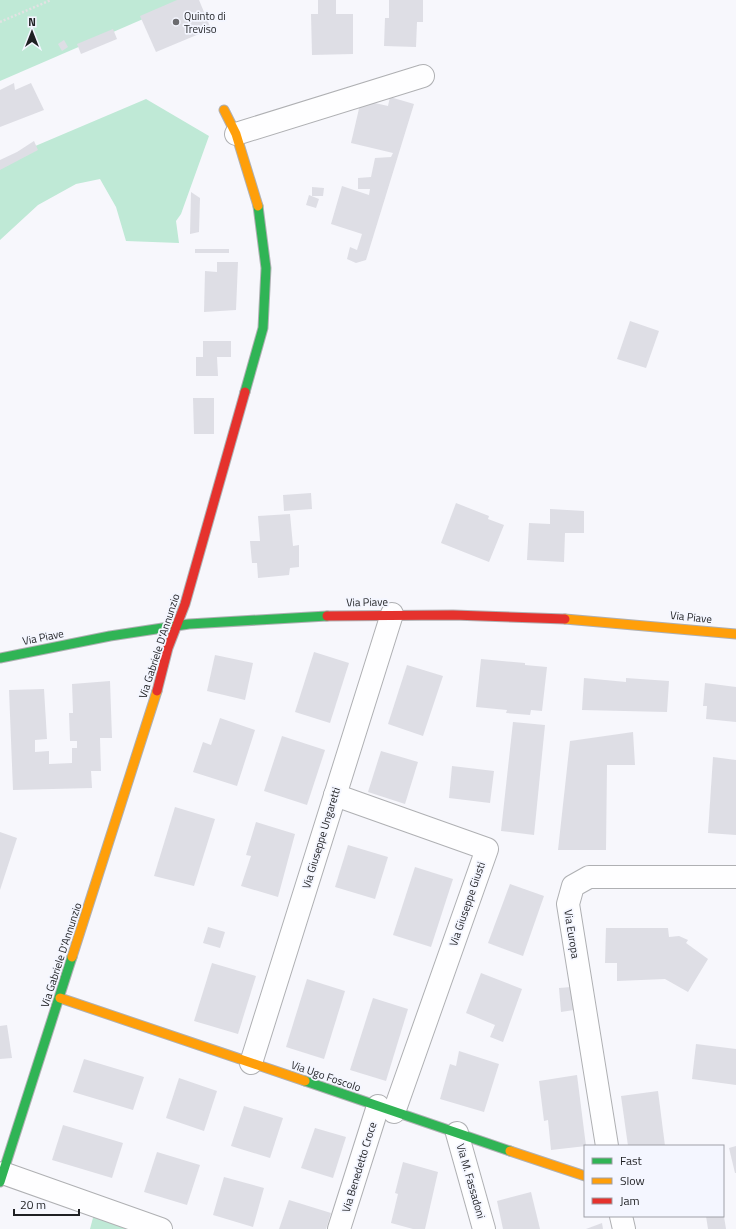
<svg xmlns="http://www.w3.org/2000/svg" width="736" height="1229" font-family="'Titillium Web',sans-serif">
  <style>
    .green { fill: #bfe9d6 }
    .building { fill: #dedee5 }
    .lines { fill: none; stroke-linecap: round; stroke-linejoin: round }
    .street-casing { stroke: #afb0b3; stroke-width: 24 }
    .fast-casing { stroke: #afb0b3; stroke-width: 11 }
    .slow-casing { stroke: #afb0b3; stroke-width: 11 }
    .jam-casing { stroke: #afb0b3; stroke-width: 11 }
    .path { stroke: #e2e2e3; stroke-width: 2.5; stroke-dasharray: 2 2; stroke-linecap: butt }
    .street { stroke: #fefeff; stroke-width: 22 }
    .fast { stroke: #30b455; stroke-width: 9 }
    .slow { stroke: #ff9f0a; stroke-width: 9 }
    .jam { stroke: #e5322d; stroke-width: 9 }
    .poi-dot { fill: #6b6b6f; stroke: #f4f6ff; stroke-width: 1.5 }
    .labels { text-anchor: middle; stroke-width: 3.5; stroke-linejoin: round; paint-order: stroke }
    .poi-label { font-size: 11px; fill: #1f2023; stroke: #f4f6ff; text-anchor: start }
    .street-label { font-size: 11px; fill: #1f2023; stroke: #f4f6ff }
  </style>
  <rect width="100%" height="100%" fill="#f7f7fc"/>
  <!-- green -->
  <g class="green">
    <polygon points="0,0 187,0 0,81"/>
    <polygon points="146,99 209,136 181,214 176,221 179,243 126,241 116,207 100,179 76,184 38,205 0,240 0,161"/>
    <polygon points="94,1214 143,1229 90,1229"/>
  </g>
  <!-- building -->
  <g class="building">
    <polygon points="177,0 199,0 211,29 156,52 140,16"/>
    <polygon points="318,0 336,0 336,14 353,14 353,54 312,55 311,14 318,14"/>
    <polygon points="389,0 423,0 423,22 417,22 416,47 384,46 385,18 389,18"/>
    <polygon points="113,29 117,39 81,54 77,44"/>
    <polygon points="64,40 68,47 62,51 58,44"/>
    <polygon points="14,83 15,90 31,83 44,110 0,127 0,90"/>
    <polygon points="390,97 414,104 366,260 356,263 347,259 350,247 357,250 362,234 331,224 342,186 369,195 370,189 358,189 358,178 371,177 375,158 391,157 393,153 351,143 361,100 388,106"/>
    <polygon points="34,141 38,150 0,170 0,160 17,152"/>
    <polygon points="312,187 324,188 323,196 312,196"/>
    <polygon points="191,192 200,198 199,232 190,234"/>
    <polygon points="309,195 319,199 316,208 306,205"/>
    <rect x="195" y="249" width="34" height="4"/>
    <polygon points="217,262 238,262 236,310 204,312 205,271 217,272"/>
    <polygon points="630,321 659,331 646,368 617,359"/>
    <polygon points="203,341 231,341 231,357 217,357 218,376 196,376 196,357 203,357"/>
    <polygon points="193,398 214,398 214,434 194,434"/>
    <polygon points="311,493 312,509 284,511 283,495"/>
    <polygon points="456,503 489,516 488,519 504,525 489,562 441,543"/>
    <polygon points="550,509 584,511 584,533 565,533 564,562 527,560 529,523 550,524"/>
    <polygon points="290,514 293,546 299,545 299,567 290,568 289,575 258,578 257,563 252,563 250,541 260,541 258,516"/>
    <polygon points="314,652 349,663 330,723 295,712"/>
    <polygon points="215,655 253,663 245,700 207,691"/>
    <polygon points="481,659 525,663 525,665 547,667 542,711 531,710 530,715 506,713 507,710 476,707"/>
    <polygon points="407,665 443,676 423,736 388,724"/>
    <polygon points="584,678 626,682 626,678 669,681 667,712 582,710"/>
    <polygon points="110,681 112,738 100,738 101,771 91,771 92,788 13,790 9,690 44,689 47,739 35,740 35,752 49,751 49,764 72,763 72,748 77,748 77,741 70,741 69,713 73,713 72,684"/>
    <polygon points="705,683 736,687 736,722 706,719 707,706 703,706"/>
    <polygon points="220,718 255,730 237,786 193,772 203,742 211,745"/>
    <polygon points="513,722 545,725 534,835 501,831"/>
    <polygon points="633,732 635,765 607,765 606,850 558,850 570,741"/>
    <polygon points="282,736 325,750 307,805 264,791"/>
    <polygon points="381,751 418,762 405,804 368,792"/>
    <polygon points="713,757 736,760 736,835 708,833"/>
    <polygon points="452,766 494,771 490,803 449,798"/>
    <polygon points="175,807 215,819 194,886 154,876"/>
    <polygon points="256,822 295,834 278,897 241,886 251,856 246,855"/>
    <polygon points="0,832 17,838 0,890"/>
    <polygon points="348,845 388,857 375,899 335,887"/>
    <polygon points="415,867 453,879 431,947 393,935"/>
    <polygon points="510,884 544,896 523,956 488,943"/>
    <polygon points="208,927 225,932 220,948 203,943"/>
    <polygon points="606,928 668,928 669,937 679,936 688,940 686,943 708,959 688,992 665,979 617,981 617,963 605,963"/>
    <polygon points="212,963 256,976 238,1034 194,1021"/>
    <polygon points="481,973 522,989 503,1042 490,1037 495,1025 466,1013"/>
    <polygon points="307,979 345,991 324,1059 286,1047"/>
    <polygon points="571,987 574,1010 561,1012 559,988"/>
    <polygon points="373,998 408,1009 386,1081 350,1070"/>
    <polygon points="7,1025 12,1058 0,1059 0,1026"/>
    <polygon points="696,1044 736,1049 736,1085 692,1079"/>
    <polygon points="459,1051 499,1064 484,1112 440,1099 450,1064 456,1066"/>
    <polygon points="84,1059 144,1077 133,1110 73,1092"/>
    <polygon points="577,1075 586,1146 551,1150 548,1120 544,1121 539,1081"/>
    <polygon points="179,1078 217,1091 204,1131 166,1118"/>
    <polygon points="658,1091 665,1146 628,1146 621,1096"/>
    <polygon points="244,1106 283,1118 270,1158 231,1146"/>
    <polygon points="63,1125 123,1143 112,1178 52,1160"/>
    <polygon points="315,1128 346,1137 333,1178 301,1168"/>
    <polygon points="736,1146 736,1173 735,1173 729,1148"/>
    <polygon points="157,1152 200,1165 187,1205 144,1192"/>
    <polygon points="403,1162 438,1172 425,1229 413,1229 391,1223 398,1194 395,1193"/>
    <polygon points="224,1177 264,1188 253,1227 213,1215"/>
    <polygon points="531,1192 540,1229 503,1229 497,1201"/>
    <polygon points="289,1200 331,1213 326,1229 279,1229"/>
    <polygon points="723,1210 726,1229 708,1229 706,1216 723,1216"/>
    <polygon points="602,1223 603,1229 586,1229"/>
  </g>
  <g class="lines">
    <defs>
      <g id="street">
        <polyline points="236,134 423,76"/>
        <polyline points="335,795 487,849 394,1112"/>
        <polyline points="251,1063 392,614"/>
        <polyline points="457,1133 484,1229"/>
        <polyline points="607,1146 568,904 573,886 589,877 736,877"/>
        <polyline points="3,1173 161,1229"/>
        <polyline points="621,1216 624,1229"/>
        <polyline points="339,1229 378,1106"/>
      </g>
      <g id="fast">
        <polyline points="245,392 263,328 266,268 258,206"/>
        <polyline points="0,658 110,636 189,624 327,616"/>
        <polyline points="305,1081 510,1151"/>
        <polyline points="0,1182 72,957"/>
      </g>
      <g id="slow">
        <polyline points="224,110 236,134 258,206"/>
        <polyline points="565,619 736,634"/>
        <polyline points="72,957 157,691"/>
        <polyline points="60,998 305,1081"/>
        <polyline points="510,1151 585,1176"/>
      </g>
      <g id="jam">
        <polyline points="327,616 453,615 565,619"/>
        <polyline points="157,691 168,648 185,604 245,392"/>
      </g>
    </defs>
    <!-- street casing -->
    <use href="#street" class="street-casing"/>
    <!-- fast casing -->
    <use href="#fast" class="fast-casing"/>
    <!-- slow casing -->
    <use href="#slow" class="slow-casing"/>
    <!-- jam casing -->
    <use href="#jam" class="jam-casing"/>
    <!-- path -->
    <polyline class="path" points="0,22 51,0"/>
    <!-- street -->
    <use href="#street" class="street"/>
    <!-- fast -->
    <use href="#fast" class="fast"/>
    <!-- slow -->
    <use href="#slow" class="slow"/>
    <!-- jam -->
    <use href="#jam" class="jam"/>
  </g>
  <!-- markers -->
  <circle class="poi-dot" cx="176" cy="22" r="4"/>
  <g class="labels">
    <!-- poi labels -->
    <g class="poi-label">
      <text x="184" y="20">Quinto di<tspan x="184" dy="13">Treviso</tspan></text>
    </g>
    <!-- street labels -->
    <g class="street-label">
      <text transform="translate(367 602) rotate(-1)" y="4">Via Piave</text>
      <text transform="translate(691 617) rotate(6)" y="4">Via Piave</text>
      <text transform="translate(43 637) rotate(-11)" y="4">Via Piave</text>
      <text transform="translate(159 646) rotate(-72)" y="4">Via Gabriele D'Annunzio</text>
      <text transform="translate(321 838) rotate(-73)" y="4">Via Giuseppe Ungaretti</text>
      <text transform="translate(467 904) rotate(-71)" y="4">Via Giuseppe Giusti</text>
      <text transform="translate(572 934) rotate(81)" y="4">Via Europa</text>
      <text transform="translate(61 955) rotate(-72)" y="4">Via Gabriele D'Annunzio</text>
      <text transform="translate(326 1076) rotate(19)" y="4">Via Ugo Foscolo</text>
      <text transform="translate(359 1167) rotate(-73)" y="4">Via Benedetto Croce</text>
      <text transform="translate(471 1181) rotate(74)" y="4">Via M. Fassadoni</text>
    </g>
  </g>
  <!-- legend -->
  <rect x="584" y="1145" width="140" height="72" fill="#f4f6ff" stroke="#9fa0a7"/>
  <rect x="592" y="1158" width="20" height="6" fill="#30b455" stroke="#9fa0a7"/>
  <text x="620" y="1165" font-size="12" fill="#1f2023">Fast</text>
  <rect x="592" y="1178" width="20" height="6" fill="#ff9f0a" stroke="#9fa0a7"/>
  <text x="620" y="1185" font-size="12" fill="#1f2023">Slow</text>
  <rect x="592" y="1198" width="20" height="6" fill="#e5322d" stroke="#9fa0a7"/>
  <text x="620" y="1205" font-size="12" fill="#1f2023">Jam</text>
  <!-- north arrow -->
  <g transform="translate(32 32)" stroke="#f4f6ff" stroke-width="3" paint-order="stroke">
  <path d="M0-3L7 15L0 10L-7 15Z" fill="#1f2023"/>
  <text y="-6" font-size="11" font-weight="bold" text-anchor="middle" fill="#1f2023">N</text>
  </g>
  <!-- scale -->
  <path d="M14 1209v6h65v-6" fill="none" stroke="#1f2023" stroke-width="2"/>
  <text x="20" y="1209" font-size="12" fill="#1f2023" stroke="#f4f6ff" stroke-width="3" paint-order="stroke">20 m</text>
</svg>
